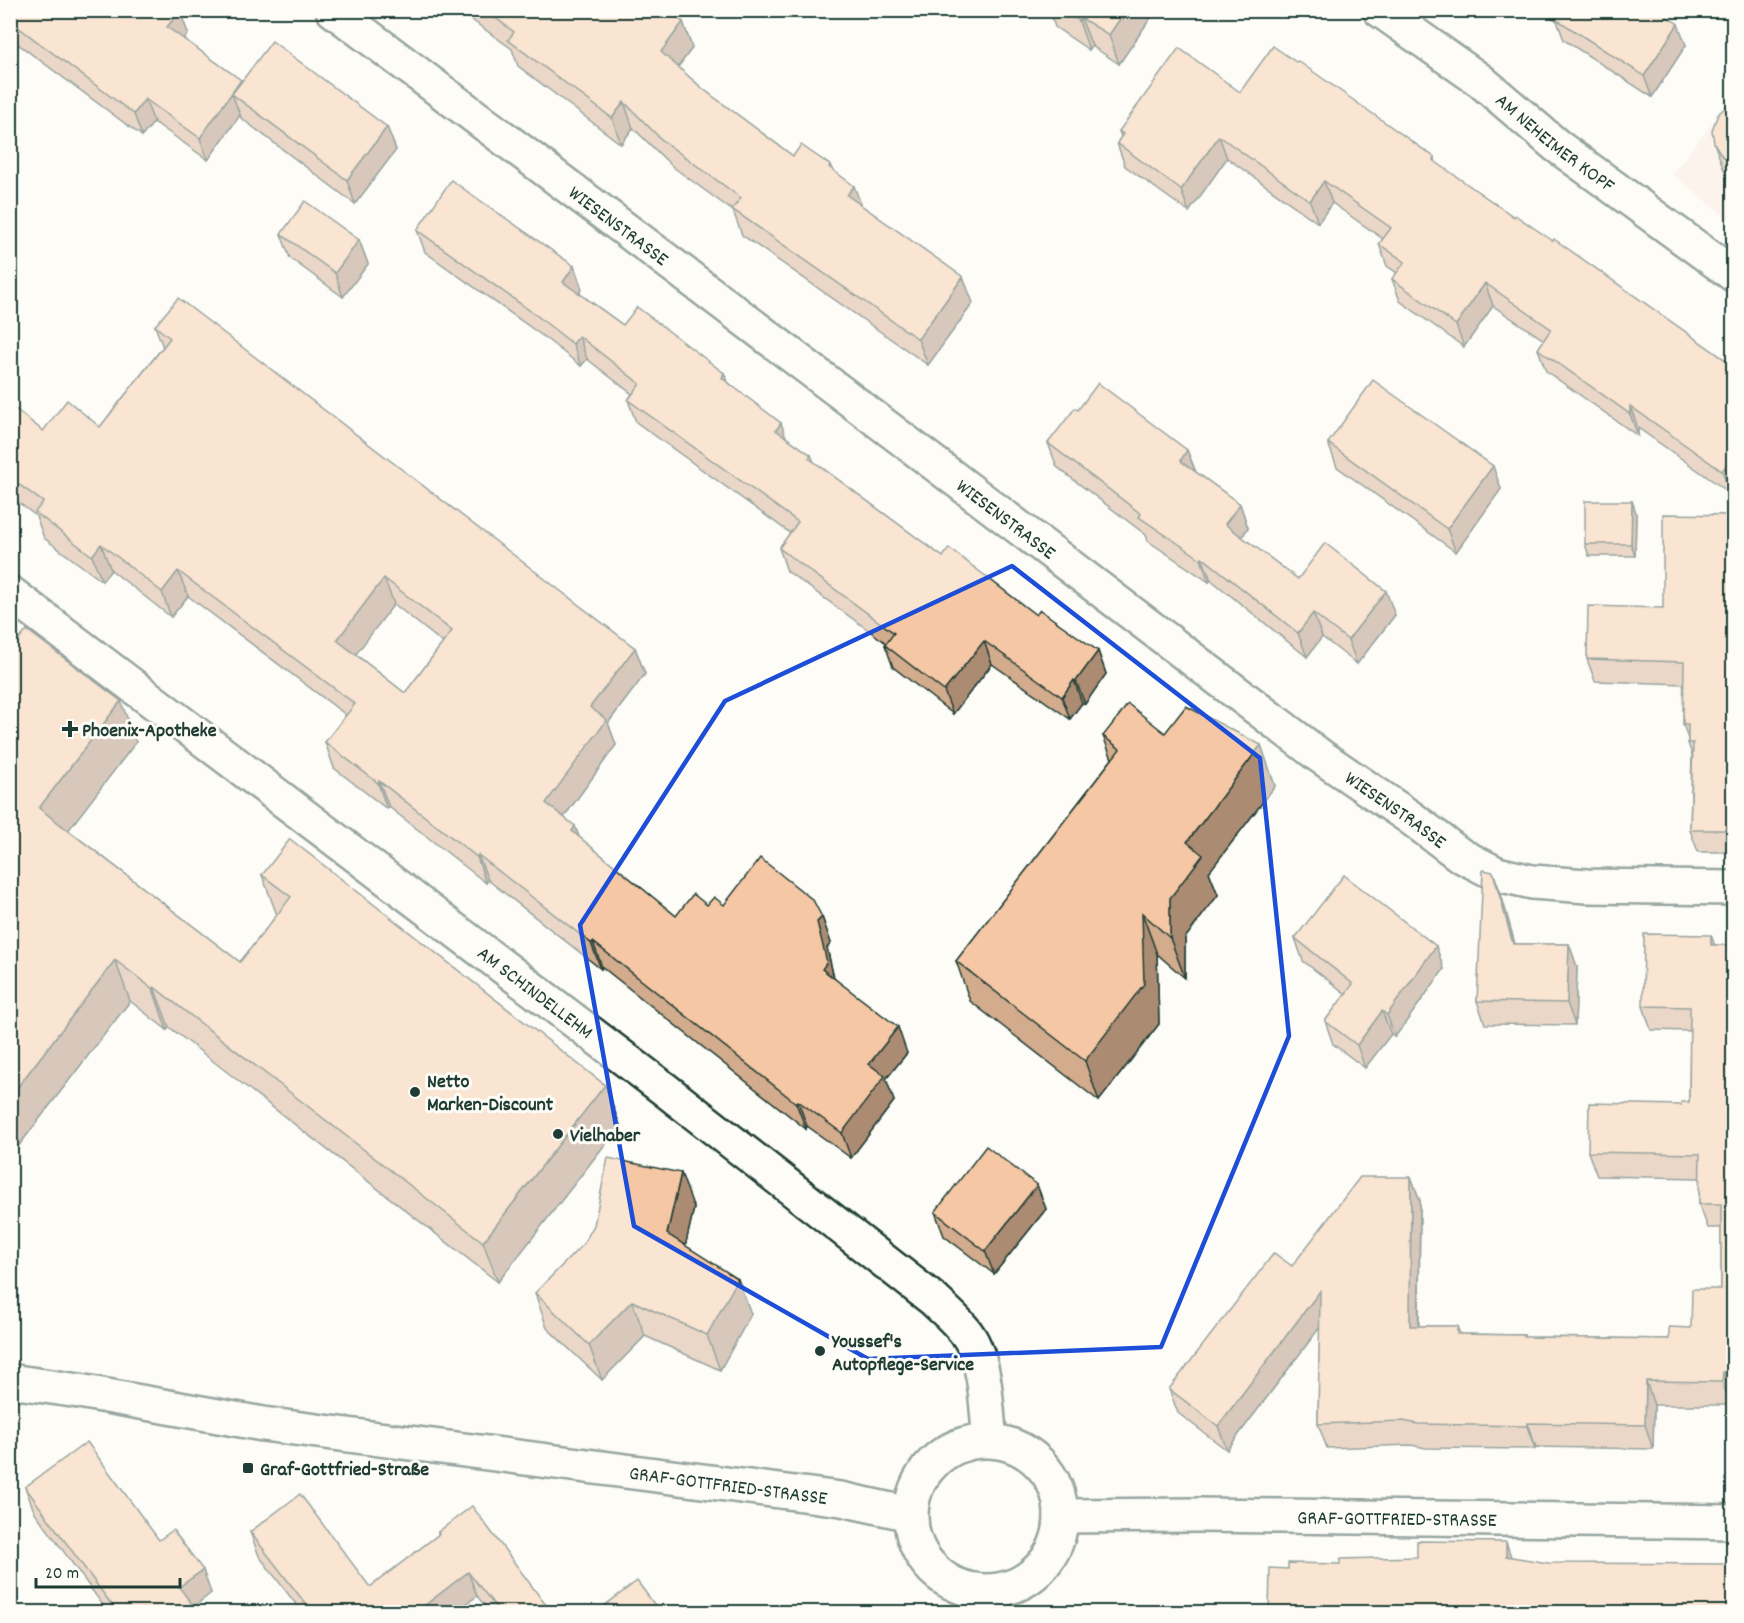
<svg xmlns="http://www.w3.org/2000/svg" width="1744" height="1623" font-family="Dekko,sans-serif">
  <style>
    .built { fill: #fbecde }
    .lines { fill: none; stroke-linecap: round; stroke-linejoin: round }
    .minor-casing { stroke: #1f3d34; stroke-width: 38 }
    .minor { stroke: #fdfcf7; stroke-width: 33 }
    .wall { fill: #d3ab8d; stroke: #1f3d34; stroke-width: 1.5; fill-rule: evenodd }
    .shaded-wall { fill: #ac8b73; stroke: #1f3d34; stroke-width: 1.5 }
    .building { fill: #f5c7a4; stroke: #1f3d34; stroke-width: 1.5; fill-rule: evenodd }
    .marked { fill: none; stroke: #1d4ed8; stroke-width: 4.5; stroke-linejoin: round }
    .poi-dot { fill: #1f3d34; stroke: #fdfcf7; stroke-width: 2 }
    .labels { text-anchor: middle; stroke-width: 6; stroke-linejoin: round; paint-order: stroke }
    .street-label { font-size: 20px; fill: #1f3d34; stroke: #fdfcf7 }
    .poi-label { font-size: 20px; font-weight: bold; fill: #1f3d34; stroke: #fdfcf7; text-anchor: start }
  </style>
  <rect width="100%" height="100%" fill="#fdfcf7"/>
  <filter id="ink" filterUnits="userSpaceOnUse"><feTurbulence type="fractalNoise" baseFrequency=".0167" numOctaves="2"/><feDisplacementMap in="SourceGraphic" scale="12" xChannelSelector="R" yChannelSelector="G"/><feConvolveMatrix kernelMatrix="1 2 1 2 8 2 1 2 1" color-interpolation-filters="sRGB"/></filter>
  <g filter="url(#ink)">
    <!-- built -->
    <polygon class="built" points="1733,97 1733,223 1672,174"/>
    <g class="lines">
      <defs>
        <g id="minor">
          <path id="s1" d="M333,10L674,266L1320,756L1411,818L1460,855L1497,874L1532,882L1587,886L1734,888"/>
          <path id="s2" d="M1380,10L1481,81L1557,146L1734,275"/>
          <path id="s3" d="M10,593L663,1088L934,1300C947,1313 964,1326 972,1342C987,1371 986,1409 990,1440"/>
          <path id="s4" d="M10,1381L79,1391L263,1424L841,1499L910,1514"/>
          <circle cx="986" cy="1516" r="75"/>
          <path id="s5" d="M1061,1516L1198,1515L1734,1522"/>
        </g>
      </defs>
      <!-- minor casing -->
      <use href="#minor" class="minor-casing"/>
      <!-- minor -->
      <use href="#minor" class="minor"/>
    </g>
    <!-- wall -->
    <g class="wall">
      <polygon points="10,10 188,33 184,39 241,81 387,127 396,150 355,204 241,118 240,115 208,160 154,122 142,136 10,38"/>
      <polygon points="458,10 667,10 683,22 692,48 678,67 703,89 793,156 830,165 832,169 861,205 973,303 928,365 742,235 733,211 673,167 633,128 621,144 518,66 512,49"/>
      <polygon points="1047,10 1156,10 1119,64 1092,46 1089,50 1055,27 1050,13"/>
      <polygon points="1541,10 1658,10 1686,45 1652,97 1564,40 1557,21"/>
      <polygon points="1296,62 1434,157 1436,163 1514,217 1734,366 1734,489 1730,493 1638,428 1638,436 1546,371 1538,349 1544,340 1493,306 1464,347 1400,301 1392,279 1397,273 1387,266 1379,244 1383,239 1332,203 1318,223 1227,158 1189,212 1125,166 1117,143 1121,137 1119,131 1240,92"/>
      <polygon points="1734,100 1734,188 1727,178 1714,143"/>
      <polygon points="417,230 582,289 579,293 623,325 724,373 728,382 786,437 811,455 814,462 943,557 1036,615 1098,651 1106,674 1085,704 1082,703 1070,719 992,664 953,714 893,667 885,645 886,643 787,571 779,548 790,533 636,422 628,400 632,394 587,359 581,366 544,337 425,252"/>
      <polygon points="281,234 359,240 368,264 343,297 290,258"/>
      <path d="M155,326L635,648L645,674L608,723L616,745L564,817L579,837L676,916L707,905H724L822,917L831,943L827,948L834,978L907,1053L886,1079L894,1101L851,1158L807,1126L806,1129L602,967L601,969L488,880L486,883L389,807L387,809L334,768L325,742L346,715L188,596L171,617L111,570L102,581L44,538L36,516L10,496V405L43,431L100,427L163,347ZM394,604L443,643L405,693L355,654Z"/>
      <polygon points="1078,410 1187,450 1196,472 1240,504 1248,528 1242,537 1298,579 1395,615 1357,664 1322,637 1307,657 1211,580 1209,582 1148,541 1146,535 1057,467 1048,443"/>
      <polygon points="1328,443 1501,489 1456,552 1337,467"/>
      <polygon points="1632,501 1636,513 1635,556 1589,556 1585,544"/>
      <polygon points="1734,515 1734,852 1698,852 1690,830 1692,755 1688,743 1688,739 1683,724 1684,684 1595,681 1587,659 1663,608"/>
      <polygon points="10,650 136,742 68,830 240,962 277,915 262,875 620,1125 498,1282 169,1027 167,1030 130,1001 10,1157"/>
      <polygon points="1165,733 1261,745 1275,786 1209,872 1218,895 1185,938 1185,978 1157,954 1159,1024 1099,1101 970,1001 956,961 1112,759 1103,736"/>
      <polygon points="1493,872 1501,894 1515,944 1569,944 1577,967 1575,1025 1485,1024 1477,1001"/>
      <polygon points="1295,938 1444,969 1395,1037 1391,1034 1365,1068 1333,1044 1325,1021 1346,994 1303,961"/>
      <polygon points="1715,945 1734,945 1734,1396 1731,1396 1731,1405 1654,1405 1653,1449 1536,1447 1535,1449 1426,1448 1411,1445 1327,1448 1318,1424 1320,1327 1227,1450 1178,1413 1169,1389 1292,1266 1411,1177 1420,1201 1419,1326 1457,1326 1460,1334 1524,1335 1524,1337 1669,1339 1691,1328 1721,1289 1721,1228 1708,1228 1699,1204 1700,1178 1597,1176 1588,1152 1681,1105 1689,1102 1690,1031 1651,1030 1643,1006"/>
      <polygon points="1037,1185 1046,1209 994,1274 944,1236 935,1212"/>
      <polygon points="694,1208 685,1246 751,1314 720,1370 645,1336 602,1380 547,1328 535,1293"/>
      <polygon points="25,1487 159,1540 211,1593 193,1607 198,1612 108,1612 34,1511"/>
      <polygon points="250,1532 370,1587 438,1535 438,1532 546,1605 549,1612 490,1612 477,1596 455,1612 302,1612 259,1556"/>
    </g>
    <!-- shaded-wall -->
    <g class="shaded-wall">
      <polygon points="1126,10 1156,10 1119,64 1109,35"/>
      <polygon points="180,11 188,33 176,50 167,27"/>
      <polygon points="1081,18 1092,46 1089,50 1079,21"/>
      <polygon points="683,22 692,48 670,78 661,52"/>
      <polygon points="1678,24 1686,45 1652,97 1644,76"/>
      <polygon points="241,80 249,102 232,94 240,115 208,160 200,138"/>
      <polygon points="145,99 154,122 142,136 134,114"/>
      <polygon points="624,102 633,128 621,144 612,118"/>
      <polygon points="387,127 396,150 355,204 347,180"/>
      <polygon points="1219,136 1227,158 1189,212 1181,190"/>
      <polygon points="1324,181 1332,203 1318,223 1310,201"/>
      <polygon points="854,186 864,212 847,195"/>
      <polygon points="359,240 368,264 343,297 335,273"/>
      <polygon points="574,266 582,289 571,304 563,282"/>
      <polygon points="963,277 973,303 928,365 918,339"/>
      <polygon points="1485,283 1493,306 1464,347 1456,325"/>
      <polygon points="579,336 587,359 581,366 573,344"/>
      <polygon points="724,373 733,396 722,378"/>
      <polygon points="1630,406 1638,428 1638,436 1630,414"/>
      <polygon points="781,423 789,445 776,430"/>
      <polygon points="1187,450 1196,474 1189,484 1181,460"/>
      <polygon points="1734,455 1734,489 1730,493 1722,471"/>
      <polygon points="1493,466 1501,489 1456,552 1447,529"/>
      <polygon points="1632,501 1636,513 1635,556 1631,544"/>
      <polygon points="1240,504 1248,528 1234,548 1225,524"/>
      <polygon points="101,544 111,570 102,581 92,556"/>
      <polygon points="1202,557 1211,580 1209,582 1201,559"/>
      <polygon points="178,571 188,596 171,617 162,592"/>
      <polygon points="384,578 394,604 347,666 337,640"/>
      <polygon points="1386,591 1395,615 1357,664 1348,640"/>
      <polygon points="1313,613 1322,637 1307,657 1298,633"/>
      <polygon points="984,641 992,664 953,714 944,691"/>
      <polygon points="635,648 645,674 608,723 616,745 555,829 546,803 590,707"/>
      <polygon points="1098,651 1106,674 1085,704 1076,681"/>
      <polygon points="1074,680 1082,703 1070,719 1062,697"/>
      <polygon points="121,701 136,742 54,849 39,808"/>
      <polygon points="1261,745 1275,786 1209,872 1218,895 1185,938 1185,978 1170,938 1170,898 1187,842"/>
      <polygon points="379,781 389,807 387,809 378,783"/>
      <polygon points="575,826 585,852 572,831"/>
      <polygon points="478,855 488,880 486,883 477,857"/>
      <polygon points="1493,872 1501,894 1521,966 1513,944"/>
      <polygon points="1142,913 1157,954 1159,1024 1099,1101 1085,1061"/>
      <polygon points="822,917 831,943 827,948 836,988 822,969 817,922"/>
      <polygon points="1711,935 1720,959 1711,945"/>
      <polygon points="593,942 602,967 601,969 591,943"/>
      <polygon points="1569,944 1577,967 1575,1025 1567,1003"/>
      <polygon points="1436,946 1444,969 1395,1037 1387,1015"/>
      <polygon points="115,960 130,1001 10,1157 10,1097"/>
      <polygon points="154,987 169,1027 167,1030 153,989"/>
      <polygon points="1382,1011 1391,1034 1365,1068 1357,1045"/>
      <polygon points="898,1027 907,1053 886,1079 894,1101 851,1158 842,1133 869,1064"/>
      <polygon points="605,1085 620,1125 498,1282 483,1242"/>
      <polygon points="798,1101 807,1126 806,1129 796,1103"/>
      <polygon points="681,1173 694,1208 680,1269 667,1234"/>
      <polygon points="1411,1177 1420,1201 1418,1350 1410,1326"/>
      <polygon points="1037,1185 1046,1209 994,1274 985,1251"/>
      <polygon points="738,1279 751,1314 720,1370 707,1335"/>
      <polygon points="1320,1291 1329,1315 1227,1450 1218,1426"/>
      <polygon points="632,1301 645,1336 602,1380 589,1345"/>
      <polygon points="1723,1372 1731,1396 1731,1405 1722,1382"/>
      <polygon points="1646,1381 1654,1405 1653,1449 1645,1425"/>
      <polygon points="1527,1423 1536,1447 1535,1449 1527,1426"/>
      <polygon points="10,1541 16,1557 10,1562"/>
      <polygon points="1506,1542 1516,1571 1506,1556"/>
      <polygon points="203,1570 211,1593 188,1611 179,1587"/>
      <polygon points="468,1572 477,1596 455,1612 416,1612"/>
      <polygon points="546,1605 549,1612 536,1612"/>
    </g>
    <!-- building -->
    <g class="building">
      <polygon points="10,10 180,10 167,27 241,80 200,138 145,99 134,114 10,21"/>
      <polygon points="485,10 667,10 683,22 661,52 703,89 793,156 801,145 830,165 829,167 854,186 847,195 963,277 918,339 732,209 741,198 663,141 624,102 612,118 508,40 514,32"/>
      <polygon points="1063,10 1126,10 1109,35 1081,18 1079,21"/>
      <polygon points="1562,10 1658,10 1678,24 1644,76 1556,19"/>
      <polygon points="272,41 387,127 347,180 232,94"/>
      <polygon points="1273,46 1296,62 1298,61 1434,157 1433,160 1514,217 1515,215 1553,241 1554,239 1734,366 1734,455 1722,471 1630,406 1630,414 1538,349 1551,329 1485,283 1456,325 1392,279 1405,262 1379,244 1391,228 1324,181 1310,201 1219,136 1181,190 1117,143 1123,134 1119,131 1179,48 1240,92"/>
      <polygon points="1734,100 1734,162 1722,156 1714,143 1712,130 1718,114"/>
      <polygon points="451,180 574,266 563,282 623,325 637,307 724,373 722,378 781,423 776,430 811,455 809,458 943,557 949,548 1036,615 1040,610 1098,651 1076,681 1074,680 1062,697 984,641 944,691 885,645 894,633 779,548 798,522 628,400 640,384 579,336 573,344 536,315 417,230"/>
      <polygon points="305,201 359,240 335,273 281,234"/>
      <path d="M178,298L635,648L590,707L607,720L546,803L575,826L572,831L676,916L693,894L707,905L714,897L724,905L760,858L813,900L822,917L817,922L827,962L822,969L898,1027L869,1064L885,1076L842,1133L798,1101L796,1103L593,942L591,943L478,855L477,857L379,781L378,783L325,742L355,704L178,571L162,592L101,544L92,556L35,512L43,502L10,478V405L43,431L67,400L100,427L170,338L155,326ZM384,578L452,631L405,693L337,640Z"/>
      <polygon points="1373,380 1493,466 1447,529 1328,443"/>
      <polygon points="1098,383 1187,450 1181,460 1182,462 1240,504 1225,524 1298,579 1325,543 1386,591 1348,640 1313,613 1298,633 1202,557 1201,559 1139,517 1141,514 1048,443 1075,408 1078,410"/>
      <polygon points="1585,501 1632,501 1631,544 1585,544"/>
      <polygon points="1663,514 1734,515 1734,830 1690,830 1693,743 1688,743 1688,724 1683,724 1684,662 1587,659 1588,606 1663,608"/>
      <polygon points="27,630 121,701 39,808 240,962 291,897 262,875 290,839 605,1085 483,1242 154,987 153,989 115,960 10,1097 10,650"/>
      <polygon points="1128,704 1165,733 1186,706 1261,745 1187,842 1203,855 1170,898 1170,938 1142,913 1144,984 1085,1061 956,961 1120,749 1103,736"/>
      <polygon points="1483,870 1493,872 1513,944 1569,944 1567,1003 1477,1001"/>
      <polygon points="1344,875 1436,946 1387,1015 1382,1011 1357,1045 1325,1021 1353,984 1295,938"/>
      <polygon points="1644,934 1711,935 1711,945 1734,945 1734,1372 1723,1372 1722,1382 1646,1381 1645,1425 1527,1423 1527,1426 1418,1424 1403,1421 1318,1424 1320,1291 1218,1426 1169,1389 1274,1253 1292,1266 1360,1177 1411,1177 1410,1326 1457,1326 1457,1334 1524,1335 1524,1337 1669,1339 1669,1327 1691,1328 1692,1289 1721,1289 1721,1204 1699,1204 1700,1154 1588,1152 1589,1103 1681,1105 1681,1102 1689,1102 1690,1007 1643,1006"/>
      <polygon points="986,1146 1037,1185 985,1251 935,1212"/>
      <polygon points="608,1158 681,1173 667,1234 738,1279 707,1335 632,1301 589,1345 535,1293 584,1243 594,1225"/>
      <polygon points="87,1442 159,1540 173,1530 203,1570 179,1587 198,1612 117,1612 25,1487"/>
      <polygon points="300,1494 370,1587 439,1534 438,1532 472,1506 546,1605 536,1612 500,1612 468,1572 416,1612 312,1612 250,1532"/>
      <polygon points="1417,1541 1506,1542 1506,1556 1548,1563 1734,1564 1734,1612 1269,1612 1270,1568 1288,1569 1288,1563 1340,1564 1340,1559 1417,1557"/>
      <polygon points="637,1581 660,1612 596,1612"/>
      <polygon points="10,1595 24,1612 10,1612"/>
    </g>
  </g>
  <!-- marked area -->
  <path d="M0 0H1744V1623H0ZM1012,566L1260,758L1289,1036L1161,1347L868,1359L634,1226L580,925L725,701Z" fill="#fdfcf7" fill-opacity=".55" fill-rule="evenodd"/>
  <path class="marked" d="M1012,566L1260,758L1289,1036L1161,1347L868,1359L634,1226L580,925L725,701Z"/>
  <!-- markers -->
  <g class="poi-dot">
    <path d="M67 720h6v6h6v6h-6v6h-6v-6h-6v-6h6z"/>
    <circle cx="415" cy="1092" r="6"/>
    <circle cx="558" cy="1134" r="6"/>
    <circle cx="820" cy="1351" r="6"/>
    <rect x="242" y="1462" width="12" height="12" rx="3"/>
  </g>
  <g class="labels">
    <!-- street labels -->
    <g class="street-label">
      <text dy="7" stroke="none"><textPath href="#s2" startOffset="220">AM NEHEIMER KOPF</textPath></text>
      <text dy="7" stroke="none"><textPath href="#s1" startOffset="358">WIESENSTRASSE</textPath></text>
      <text dy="7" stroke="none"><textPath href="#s1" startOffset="844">WIESENSTRASSE</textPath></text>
      <text dy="7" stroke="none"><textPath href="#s1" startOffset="1330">WIESENSTRASSE</textPath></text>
      <text dy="7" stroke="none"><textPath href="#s3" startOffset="660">AM SCHINDELLEHM</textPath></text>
      <text dy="7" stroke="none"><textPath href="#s4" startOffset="726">GRAF-GOTTFRIED-STRASSE</textPath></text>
      <text dy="7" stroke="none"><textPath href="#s5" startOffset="336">GRAF-GOTTFRIED-STRASSE</textPath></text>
    </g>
    <!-- poi labels -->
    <g class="poi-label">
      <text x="82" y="736">Phoenix-Apotheke</text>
      <text x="427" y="1087">Netto<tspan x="427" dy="23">Marken-Discount</tspan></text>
      <text x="570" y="1141">Vielhaber</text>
      <text x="832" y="1347">Youssef's<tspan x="832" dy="23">Autopflege-Service</tspan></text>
      <text x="260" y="1475">Graf-Gottfried-Straße</text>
    </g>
  </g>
  <!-- margin -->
  <rect width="1744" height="1623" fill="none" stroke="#fdfcf7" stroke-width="36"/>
  <rect x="18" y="18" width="1708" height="1587" fill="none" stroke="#1f3d34" stroke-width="2" filter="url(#ink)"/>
  <!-- scale -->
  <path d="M36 1578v9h144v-9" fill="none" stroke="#1f3d34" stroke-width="3"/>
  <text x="45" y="1578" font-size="18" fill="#1f3d34" stroke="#fdfcf7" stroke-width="4.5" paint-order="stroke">20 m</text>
</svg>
